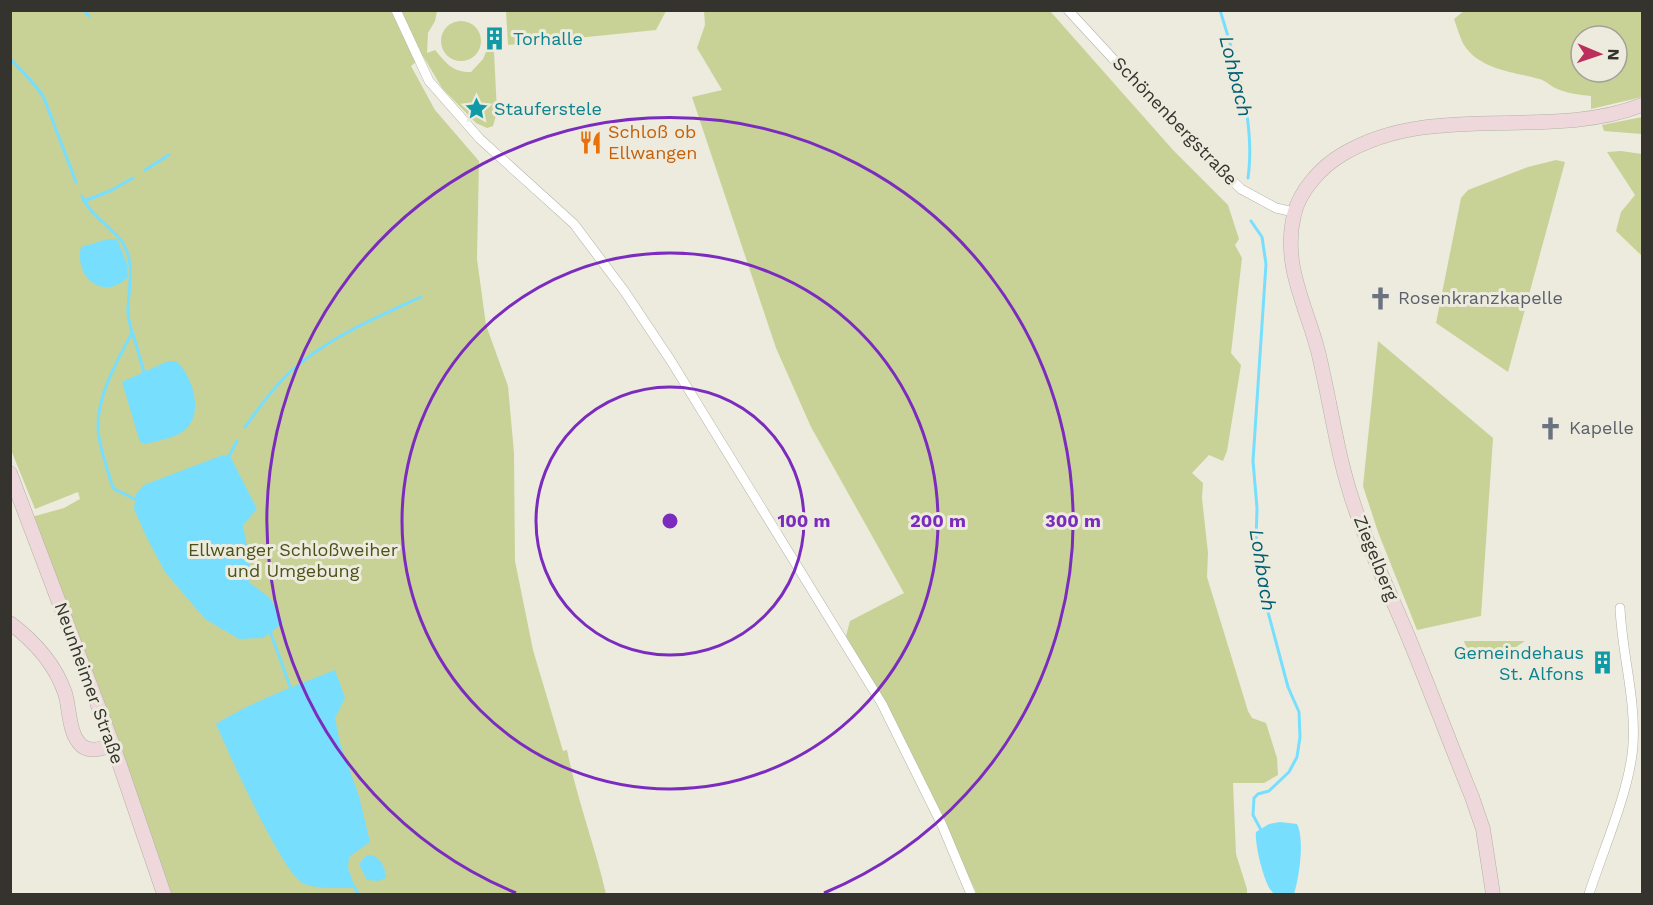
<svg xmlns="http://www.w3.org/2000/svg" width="1653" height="905" font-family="'Work Sans',sans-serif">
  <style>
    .green { fill: #c8d296; fill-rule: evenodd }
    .water { fill: #77defe }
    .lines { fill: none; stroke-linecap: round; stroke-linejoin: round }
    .stream { stroke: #77defe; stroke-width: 3 }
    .street-casing { stroke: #b4b2a5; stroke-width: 10 }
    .secondary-casing { stroke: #b4b2a5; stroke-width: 15 }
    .street { stroke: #fff; stroke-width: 9 }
    .secondary { stroke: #eed8dc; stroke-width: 14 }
    .ring { fill: none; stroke: #7b2cbf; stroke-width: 3 }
    .labels { text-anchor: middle; stroke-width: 6; stroke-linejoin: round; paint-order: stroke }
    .culture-label { font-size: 18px; fill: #0d838f; stroke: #edebde; text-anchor: start }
    .street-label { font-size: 18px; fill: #34332e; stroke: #edebde }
    .food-label { font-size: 18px; fill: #c56008; stroke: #edebde; text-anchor: start }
    .worship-label { font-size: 18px; fill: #5b616d; stroke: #edebde; text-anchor: start }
    .park-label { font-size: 18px; fill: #4b5217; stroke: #edebde }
    .water-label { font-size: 20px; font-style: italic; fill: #015e73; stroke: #edebde }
    .centre { fill: #7b2cbf; stroke: #edebde; stroke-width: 3 }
    .ring-label { font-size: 18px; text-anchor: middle; font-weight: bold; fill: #7b2cbf; stroke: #edebde; stroke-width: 6; stroke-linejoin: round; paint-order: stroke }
  </style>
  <rect width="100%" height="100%" fill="#edebde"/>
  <!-- green -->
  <g class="green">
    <path d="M1465,10L1642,11V97L1591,109V96C1578,95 1566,93 1555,88C1549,85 1545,80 1539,79C1514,72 1480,70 1464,45C1460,38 1457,27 1454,19ZM1581,36H1617V72H1581Z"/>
    <path d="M10,11H437L435,21L428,33L427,53L435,50C447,64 452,72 471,72L483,59L486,52H494L497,112L493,126L487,128L476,123L442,88L423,56L411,66L435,110L479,161L477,259L486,325L508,386L514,453L515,561L533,650L563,751L567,750C577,799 595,846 606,894H164L28,518L64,508L80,499L78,492L35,509L11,450Z"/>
    <polygon points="506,11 506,10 666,11 656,30 508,45"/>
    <polygon points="704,11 1050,11 1173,150 1228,205 1239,239 1235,245 1242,258 1231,353 1241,365 1227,451 1223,461 1209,455 1192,473 1203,483 1202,498 1208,553 1207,577 1248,711 1252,718 1266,723 1277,758 1278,775 1264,783 1233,783 1236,854 1247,889 1247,894 977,894 911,753 846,636 850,621 904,593 811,427 776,348 692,97 722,90 697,48 705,25"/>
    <circle cx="461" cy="41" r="20"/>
    <polygon points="1642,117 1642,134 1604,131 1602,125"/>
    <polygon points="1621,151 1642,154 1642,256 1616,231 1621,212 1635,195 1607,152"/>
    <polygon points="1556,160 1565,162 1508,372 1436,323 1461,198 1468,190 1528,167"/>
    <polygon points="1378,341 1493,438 1481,616 1417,630 1378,532 1363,486"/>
    <polygon points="1464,641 1525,641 1516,647 1470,660"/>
  </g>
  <!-- water -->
  <g class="water">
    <path d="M108,239H117L127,264L128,277C103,302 74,277 81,247Z"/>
    <path d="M168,361H176C192,375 205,413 185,430C175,438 157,441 145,444L140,442L122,382Z"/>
    <polygon points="223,455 230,456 257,509 243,525 249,557 249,582 271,599 283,623 263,638 239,639 205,619 165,572 146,536 134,509 136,494 144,485"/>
    <path d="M335,670L345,698L335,718L340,743L359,796L370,842L349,857L348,868L355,888C339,888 319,889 304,884C283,876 227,749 216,724C253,701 295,686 335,670Z"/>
    <path d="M1280,822L1297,824C1305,840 1299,878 1294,894C1289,895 1279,896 1275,894C1265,891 1254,841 1256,832L1269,824Z"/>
    <path d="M367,855C380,855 385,866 386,878L378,881L367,880L359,864Z"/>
  </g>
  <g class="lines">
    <!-- stream -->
    <g class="stream">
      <polyline points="84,10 89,16"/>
      <path d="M1220,10C1236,63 1256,122 1248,178"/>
      <path d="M10,58C21,72 35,82 44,98L76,182"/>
      <polyline points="145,170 169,155"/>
      <path d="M82,196C91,218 115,228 124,245C136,266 127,293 128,315C129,321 131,328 132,333C117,361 98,394 98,426C98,444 106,464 111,482L114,489L137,500"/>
      <polyline points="84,201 110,191 133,178"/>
      <polyline points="1251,221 1262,237 1266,264 1253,461 1257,508 1256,544 1260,582 1288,687 1299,712 1300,737 1297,757 1289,772 1269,791 1258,794 1254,798 1253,815 1261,830"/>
      <polyline points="133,334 144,372"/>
      <path d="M245,427C259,408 272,389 289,373C327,338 375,318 421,297"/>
      <polyline points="228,458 237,441"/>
      <polyline points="270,631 291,689"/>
      <polyline points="354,886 358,894"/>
    </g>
    <defs>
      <g id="street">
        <polyline points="396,10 429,81 480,139 574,224 625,292 671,361 882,704 942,825 971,894"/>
        <polyline points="1068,10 1164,114 1241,189 1276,208 1294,212"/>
        <path d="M1589,894C1603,850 1630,790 1633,745C1636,698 1622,654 1620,608"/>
      </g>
      <g id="secondary">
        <polyline points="10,473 113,745 164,894"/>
        <path d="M10,623C34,641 55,664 65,693C70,708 68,734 82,746C91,753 103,748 113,745"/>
        <path d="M1493,894L1483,829L1472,797C1449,741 1428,684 1405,629C1388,589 1369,549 1355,508C1337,457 1331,404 1318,351C1306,305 1282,265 1294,215C1299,191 1322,166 1343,154C1434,100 1547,142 1642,105"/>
      </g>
    </defs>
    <!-- street casing -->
    <use href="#street" class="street-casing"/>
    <!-- secondary casing -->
    <use href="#secondary" class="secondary-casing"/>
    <!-- street -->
    <use href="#street" class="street"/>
    <!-- secondary -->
    <use href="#secondary" class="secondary"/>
  </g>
  <!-- distance rings -->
  <g class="ring">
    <circle cx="670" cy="521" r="134"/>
    <circle cx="670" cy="521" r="268"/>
    <path d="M516 893A403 403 0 1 1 824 893"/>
  </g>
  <!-- icons -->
  <defs>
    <symbol id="building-bare" viewBox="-9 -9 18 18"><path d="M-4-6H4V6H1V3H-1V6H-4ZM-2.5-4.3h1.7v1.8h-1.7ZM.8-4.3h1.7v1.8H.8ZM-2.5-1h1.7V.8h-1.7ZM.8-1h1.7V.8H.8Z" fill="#0f9aa8" stroke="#edebde" stroke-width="2.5" paint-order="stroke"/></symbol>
    <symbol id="sight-bare" viewBox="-9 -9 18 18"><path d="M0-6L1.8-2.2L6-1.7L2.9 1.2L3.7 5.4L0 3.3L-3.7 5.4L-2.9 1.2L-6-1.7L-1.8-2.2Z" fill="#0f9aa8" stroke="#edebde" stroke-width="2.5" paint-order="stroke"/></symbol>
    <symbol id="restaurant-bare" viewBox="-9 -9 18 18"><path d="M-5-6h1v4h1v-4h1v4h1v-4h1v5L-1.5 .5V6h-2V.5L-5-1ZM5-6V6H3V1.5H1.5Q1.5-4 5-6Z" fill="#e8710a" stroke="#edebde" stroke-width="2.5" paint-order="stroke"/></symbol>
    <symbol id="church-bare" viewBox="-9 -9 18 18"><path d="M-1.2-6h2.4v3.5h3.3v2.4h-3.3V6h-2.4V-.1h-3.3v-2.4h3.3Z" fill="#6b7280" stroke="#edebde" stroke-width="2.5" paint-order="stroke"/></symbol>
  </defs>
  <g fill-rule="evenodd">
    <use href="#building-bare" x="478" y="22" width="33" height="33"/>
    <use href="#sight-bare" x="460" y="92" width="33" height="33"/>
    <use href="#restaurant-bare" x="574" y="126" width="33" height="33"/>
    <use href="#church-bare" x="1364" y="282" width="33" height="33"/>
    <use href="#church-bare" x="1534" y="412" width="33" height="33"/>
    <use href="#building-bare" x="1586" y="646" width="33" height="33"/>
  </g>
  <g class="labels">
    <!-- culture labels -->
    <g class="culture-label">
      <text x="513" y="45">Torhalle</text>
      <text x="494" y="115">Stauferstele</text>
      <text x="1584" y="659" text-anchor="end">Gemeindehaus<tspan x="1584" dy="21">St. Alfons</tspan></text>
    </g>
    <!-- street labels -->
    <g class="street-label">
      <text transform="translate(1175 121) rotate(46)" y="6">Schönenbergstraße</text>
      <text transform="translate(1376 558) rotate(68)" y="6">Ziegelberg</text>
      <text transform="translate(89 683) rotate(70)" y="6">Neunheimer Straße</text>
    </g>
    <!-- food labels -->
    <g class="food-label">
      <text x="608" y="138">Schloß ob<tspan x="608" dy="21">Ellwangen</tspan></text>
    </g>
    <!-- worship labels -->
    <g class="worship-label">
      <text x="1398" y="304">Rosenkranzkapelle</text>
      <text x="1569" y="434">Kapelle</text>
    </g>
    <!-- park labels -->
    <g class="park-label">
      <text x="293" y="556">Ellwanger Schloßweiher<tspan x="293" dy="21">und Umgebung</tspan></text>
    </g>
    <!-- water labels -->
    <g class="water-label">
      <text transform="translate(1236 76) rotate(76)" y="7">Lohbach</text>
      <text transform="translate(1263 570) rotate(81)" y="7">Lohbach</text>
    </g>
  </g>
  <circle cx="670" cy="521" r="9" class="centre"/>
  <g class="ring-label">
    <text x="804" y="527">100 m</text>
    <text x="938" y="527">200 m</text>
    <text x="1073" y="527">300 m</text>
  </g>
  <!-- border -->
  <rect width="1653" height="905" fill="none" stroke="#34332e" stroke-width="24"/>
  <!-- north arrow -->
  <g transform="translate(1599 54) rotate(92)"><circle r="28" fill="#edebde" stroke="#a3a198" stroke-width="1.5"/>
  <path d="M0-4.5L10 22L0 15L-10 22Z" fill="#bc2e5c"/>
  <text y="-9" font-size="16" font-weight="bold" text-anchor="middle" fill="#34332e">N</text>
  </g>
</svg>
